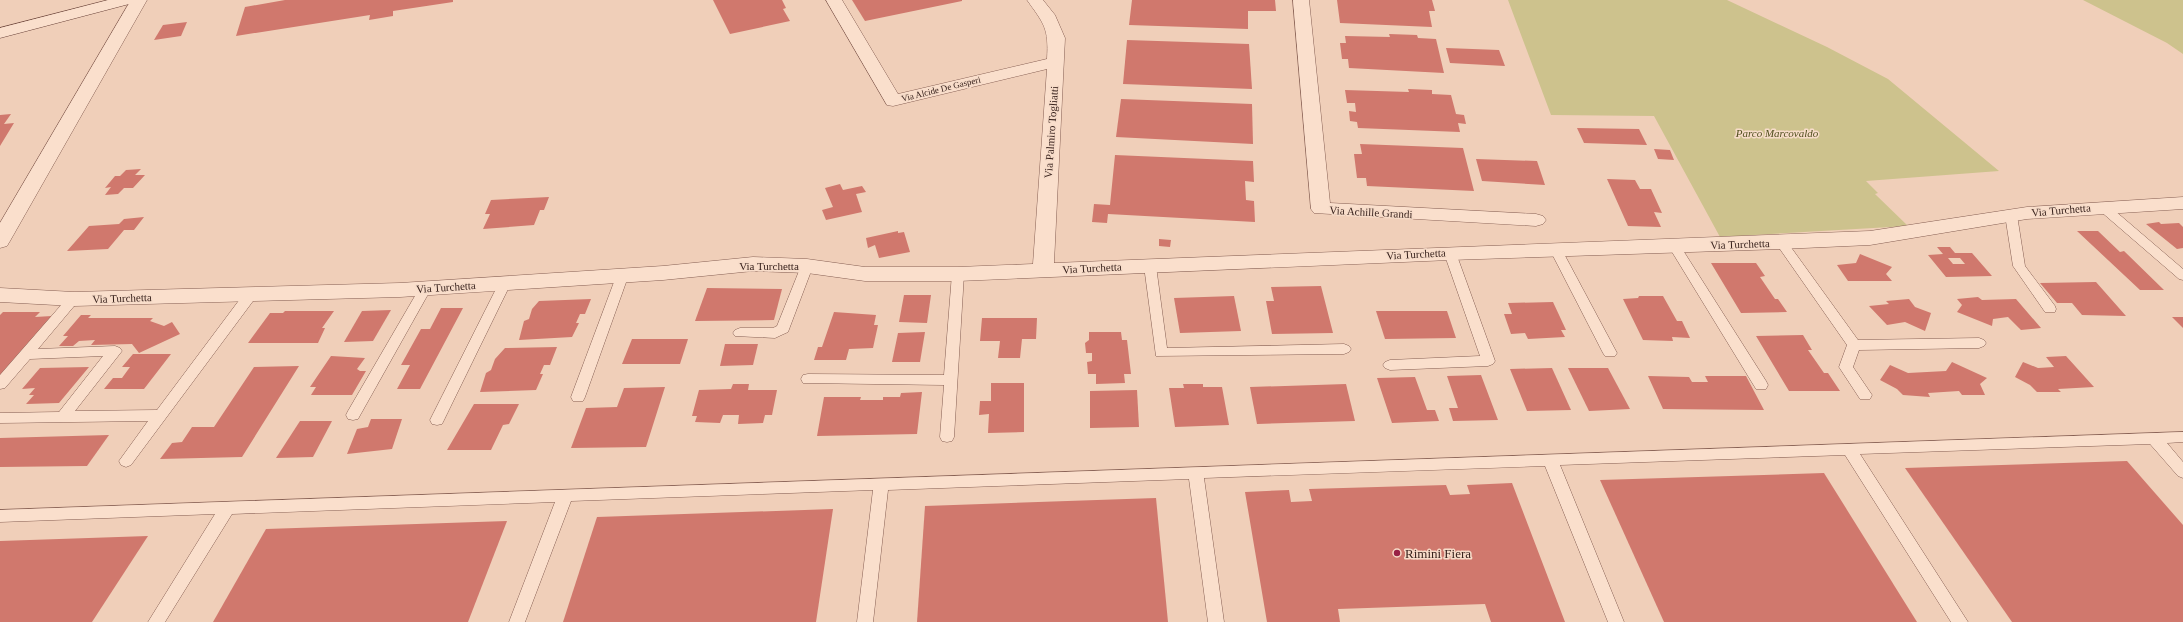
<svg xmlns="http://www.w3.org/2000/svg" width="2183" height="622" font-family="Georgia,serif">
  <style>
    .green { fill: #cdc28d }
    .building { fill: #d0786d; fill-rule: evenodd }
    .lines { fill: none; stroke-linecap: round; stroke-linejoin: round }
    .lane-casing { stroke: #865f53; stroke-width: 1 }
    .street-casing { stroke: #865f53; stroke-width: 1 }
    .secondary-casing { stroke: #684137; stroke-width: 1 }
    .lane { fill: #fadfcc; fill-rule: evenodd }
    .street { fill: #fadfcc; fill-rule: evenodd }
    .secondary { fill: #fadfcc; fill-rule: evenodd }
    .poi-dot { fill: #982145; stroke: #f7dcc9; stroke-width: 1.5 }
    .labels { text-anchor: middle; stroke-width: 3; stroke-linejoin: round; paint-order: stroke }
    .far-street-label { font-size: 9px; fill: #341e19; stroke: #f7dcc9 }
    .street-label { font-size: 11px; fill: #341e19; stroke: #f7dcc9 }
    .park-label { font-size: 11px; font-style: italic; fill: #52501f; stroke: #f7dcc9 }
    .near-poi-label { font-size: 13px; fill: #341e19; stroke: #f7dcc9; text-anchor: start }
  </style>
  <rect width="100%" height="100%" fill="#f0cfb9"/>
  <!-- green -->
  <g class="green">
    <polygon points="1508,0 1727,0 1827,47 1888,79 1999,171 1866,181 1878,193 1875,194 1908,226 1720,237 1654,116 1551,115"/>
    <polygon points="2083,0 2183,0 2183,54 2167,43"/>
  </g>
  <!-- building -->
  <g class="building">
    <polygon points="285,0 453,0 453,2 393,11 393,16 369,20 370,15 236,36 245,7"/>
    <polygon points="713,0 782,0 786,8 783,9 790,21 730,34"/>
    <polygon points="852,0 962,0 962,1 865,21"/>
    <polygon points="1132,0 1275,0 1276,11 1248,11 1248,29 1129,25"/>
    <polygon points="1337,0 1432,0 1435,11 1429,11 1432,27 1340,23"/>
    <polygon points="187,22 181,36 154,40 163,25"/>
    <polygon points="1389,34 1417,35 1418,38 1436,39 1444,73 1349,68 1348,59 1342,59 1340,43 1346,43 1345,36 1390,37"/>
    <polygon points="1127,40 1249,44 1252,89 1123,84"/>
    <polygon points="1446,48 1499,50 1505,66 1450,63"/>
    <polygon points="1408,89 1432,90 1432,94 1451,95 1456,114 1464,115 1466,124 1458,123 1460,132 1358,128 1357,122 1350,121 1349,111 1356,112 1355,103 1347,103 1345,90 1409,92"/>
    <polygon points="1121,99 1252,104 1253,144 1116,137"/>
    <polygon points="11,114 4,124 14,123 0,146 0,115"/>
    <polygon points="1577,128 1639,129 1647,145 1584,143"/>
    <polygon points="1360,144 1463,148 1474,191 1367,186 1366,178 1357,178 1354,154 1362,154"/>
    <polygon points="1654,149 1670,150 1674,160 1658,159"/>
    <polygon points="1115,155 1253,161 1254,182 1245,181 1246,200 1254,201 1255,222 1108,214 1107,223 1092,222 1094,204 1110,205"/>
    <polygon points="1476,159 1537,161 1545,185 1482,181"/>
    <polygon points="141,169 135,175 145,175 133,188 124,188 118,194 105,195 111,187 105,188 115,176 120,176 126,170"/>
    <polygon points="1607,179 1635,180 1640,189 1651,189 1662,213 1654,212 1661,227 1628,226"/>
    <polygon points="840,184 843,190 862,186 866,192 856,194 862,212 826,220 822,210 833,207 825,188"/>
    <polygon points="549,197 544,210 540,210 534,225 483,229 490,214 485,214 491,200"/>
    <polygon points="144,217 134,230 124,230 108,249 67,251 89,226 119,224 124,219"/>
    <polygon points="2159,222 2161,224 2179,223 2183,227 2183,248 2177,249 2146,224"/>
    <polygon points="898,231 898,233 904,232 910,252 879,258 875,245 868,248 866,238"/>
    <polygon points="2077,231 2098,231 2120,252 2124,251 2164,290 2140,290"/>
    <polygon points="1159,239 1171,240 1170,247 1159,246"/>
    <path d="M1937,247H1950L1955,253H1972L1992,276L1946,277L1928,255L1943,254ZM1948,258H1960L1965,264H1953Z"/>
    <polygon points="1860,254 1892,267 1886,274 1892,281 1848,281 1837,265 1856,263"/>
    <polygon points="1711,263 1756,263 1765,276 1760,277 1775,299 1778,299 1787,312 1741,313"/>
    <polygon points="2096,282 2126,316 2082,315 2072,303 2057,303 2040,283"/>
    <polygon points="1321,286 1333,333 1272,334 1266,301 1274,301 1271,287"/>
    <polygon points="707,288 782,289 774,320 695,321"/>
    <polygon points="904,295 931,295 927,323 899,322"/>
    <polygon points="1234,296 1241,331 1180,333 1174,298"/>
    <polygon points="1639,296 1663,296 1677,321 1682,321 1690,338 1672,337 1673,341 1643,340 1623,299 1638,298"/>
    <polygon points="1978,297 1982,300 2016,299 2041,328 2021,330 2008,317 1993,319 1992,326 1957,312 1962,305 1957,299"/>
    <polygon points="591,299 585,314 580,314 576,323 579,323 572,337 519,340 524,321 529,319 532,309 539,301"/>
    <polygon points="1909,299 1915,307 1931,313 1925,331 1905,322 1887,325 1869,306 1889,304 1886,301"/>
    <polygon points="1553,302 1566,330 1561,330 1565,337 1528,339 1525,333 1511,334 1504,314 1512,314 1508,303"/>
    <polygon points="441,308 463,308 420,389 397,389 410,365 401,365 421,329 430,329"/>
    <polygon points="391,310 373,341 344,342 362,311"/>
    <polygon points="285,311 334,311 322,328 325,328 318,343 248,343 270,313 283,313"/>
    <polygon points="1376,311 1447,311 1456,338 1385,339"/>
    <polygon points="3,312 40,312 35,317 52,316 0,376 0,315"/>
    <polygon points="834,312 876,315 874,325 878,325 873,348 849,349 846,360 814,360 818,347 822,347"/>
    <polygon points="81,315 91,315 88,318 153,318 150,321 164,326 172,322 180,334 139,353 132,344 91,345 95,340 79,341 73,346 59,346 68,336 63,336"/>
    <polygon points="2172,317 2183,317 2183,328"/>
    <polygon points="982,318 1037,318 1036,339 1022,339 1020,358 998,358 1000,341 980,341"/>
    <polygon points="925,332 920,362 892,362 898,333"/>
    <polygon points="1089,332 1121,332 1122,340 1127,340 1131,374 1124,374 1125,383 1096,384 1096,374 1088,374 1087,362 1092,361 1092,353 1086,353 1085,343 1089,340"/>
    <polygon points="1803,335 1812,350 1808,350 1824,373 1828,373 1840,391 1789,391 1756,336"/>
    <polygon points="632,339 688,339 680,364 622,364"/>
    <polygon points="725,344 758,344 753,365 720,366"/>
    <polygon points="557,347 550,365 544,365 540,374 543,374 536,390 480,392 486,373 491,370 495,359 505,348"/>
    <polygon points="133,354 171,354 144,389 104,389 113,378 122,378 130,367 122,367"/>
    <polygon points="331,356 365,358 357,369 360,371 366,371 352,395 311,395 316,387 310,387"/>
    <polygon points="2066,356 2094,387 2058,389 2061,392 2037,392 2030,385 2015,377 2023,362 2038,368 2054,367 2046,357"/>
    <polygon points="1952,362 1987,378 1980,384 1985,395 1962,395 1959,391 1928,393 1930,397 1903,395 1897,389 1880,380 1890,365 1908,373 1946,371"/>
    <polygon points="299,366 242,457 160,459 172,443 182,442 192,427 214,427 254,367"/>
    <polygon points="89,367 59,403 26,404 34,395 29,395 35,388 22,389 40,368"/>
    <polygon points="1552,368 1571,410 1527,411 1510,369"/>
    <polygon points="1568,368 1608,368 1630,409 1589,411"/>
    <polygon points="1481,375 1498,420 1453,421 1449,408 1458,408 1447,376"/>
    <polygon points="1648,376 1689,377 1692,382 1708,382 1705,376 1746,376 1764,410 1663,409"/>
    <polygon points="1415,377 1427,410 1435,410 1439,421 1392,423 1377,378"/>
    <polygon points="991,383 1024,383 1024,432 988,433 989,414 979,415 980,401 991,401"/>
    <polygon points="733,384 749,384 748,390 777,390 772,415 765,415 763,423 738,424 739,415 723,415 720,423 695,422 697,416 692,416 699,390 731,389"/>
    <polygon points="1183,384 1203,384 1203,387 1222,387 1229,425 1175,427 1169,388 1184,388"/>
    <polygon points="1346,384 1355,421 1257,424 1250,387"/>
    <polygon points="665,387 646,447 571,448 586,408 617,407 624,388"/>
    <polygon points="1137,390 1139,427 1090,428 1090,391"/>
    <polygon points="922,392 917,434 817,436 824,397 861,397 860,400 883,400 883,397 900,397 901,393"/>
    <polygon points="474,404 519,404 509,424 503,425 491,450 447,450"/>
    <polygon points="371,419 402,419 392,449 347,454 357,429 368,427"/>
    <polygon points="300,421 332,421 313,457 276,458"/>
    <polygon points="109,435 87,466 0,467 0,438"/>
    <polygon points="2127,461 2183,525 2183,622 2012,622 1905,468"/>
    <polygon points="1824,473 1917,622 1664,622 1600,480"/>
    <polygon points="1512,483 1565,622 1491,622 1485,604 1338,609 1340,622 1267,622 1245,492 1289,490 1291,502 1312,501 1309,489 1446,485 1450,495 1470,494 1467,485"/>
    <polygon points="1156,498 1168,622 917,622 925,506"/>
    <polygon points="833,509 816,622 563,622 597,517"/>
    <polygon points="507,521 468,622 213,622 266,529"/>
    <polygon points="148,536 92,622 0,622 0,541"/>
  </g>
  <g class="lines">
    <defs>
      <g id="lane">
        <polygon points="2103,203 2107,204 2183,269 2183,280 2179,279 2099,210 2097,207"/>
        <polygon points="2011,211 2017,215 2025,266 2055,306 2056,309 2055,312 2045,312 2013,266 2005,215"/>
        <polygon points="1781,238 1785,239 1858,340 1979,338 1984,340 1986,343 1984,346 1979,348 1859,350 1853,367 1872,395 1870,399 1860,399 1839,367 1847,345 1775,242"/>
        <polygon points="1675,243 1679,244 1766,381 1768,385 1766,389 1756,389 1669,247"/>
        <polygon points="1556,246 1562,250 1617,353 1615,356 1605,356 1603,353 1550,250"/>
        <polygon points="1450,249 1456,253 1495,361 1493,364 1488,366 1390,370 1385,368 1383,365 1385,362 1390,360 1480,356 1444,253"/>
        <polygon points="807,262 813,266 788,332 775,338 735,336 733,333 735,330 740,328 773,328 777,326 801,266"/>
        <polygon points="1150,262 1156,266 1167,348 1344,344 1349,346 1351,349 1349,352 1344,354 1156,356 1144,266"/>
        <polygon points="623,270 629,274 585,397 583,401 573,401 571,397 617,274"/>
        <polygon points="958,270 964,274 954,437 952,441 947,442 942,441 940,437 944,385 803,383 801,379 803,375 808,374 944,375 952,274"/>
        <polygon points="505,279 511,283 444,420 442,424 437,425 432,424 430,420 499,283"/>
        <polygon points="425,285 431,289 358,419 353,420 348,419 346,415 348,411 419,289"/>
        <polygon points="251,290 257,294 256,297 131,465 126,467 121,465 119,461 148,421 0,423 0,413 59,412 103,356 30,359 5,388 0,389 0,375 69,296 74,295 80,299 38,349 115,346 120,348 122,351 75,411 157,410 246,291"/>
        <polygon points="2183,432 2183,442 2167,443 2183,462 2183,478 2178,476 2150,444 1860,454 1968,622 1951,622 1845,455 1560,465 1624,622 1608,622 1545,466 1204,478 1224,622 1208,622 1189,479 888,490 873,622 857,622 873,490 571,501 525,622 509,622 555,502 232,514 165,622 148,622 215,514 0,522 0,510"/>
      </g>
      <g id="street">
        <polygon points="131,0 147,0 10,241 7,246 0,248 0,223"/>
        <path d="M826,0H842L898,94L1047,59C1049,28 1044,24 1027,0H1043L1055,15L1065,38L1054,263L1870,231L2027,207L2183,197V209L2027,219L1870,245L1781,249L1450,260L958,281H865L807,273L753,271L663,280L400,297L74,306L0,302V288L74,292L400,283L663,266L753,257L807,259L865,267H958L1033,264L1047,69L893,106L887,105Z"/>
        <polygon points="1293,0 1309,0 1330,203 1536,214 1543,216 1546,220 1543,224 1536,226 1314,213 1311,209"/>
      </g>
      <polygon id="secondary" points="108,0 135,0 133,3 0,38 0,28"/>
    </defs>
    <!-- lane casing -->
    <use href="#lane" class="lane-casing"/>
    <!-- street casing -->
    <use href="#street" class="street-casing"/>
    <!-- secondary casing -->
    <use href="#secondary" class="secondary-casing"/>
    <!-- lane -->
    <use href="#lane" class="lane"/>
    <!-- street -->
    <use href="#street" class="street"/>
    <!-- secondary -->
    <use href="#secondary" class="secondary"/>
  </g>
  <!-- markers -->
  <circle class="poi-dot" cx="1397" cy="553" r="4"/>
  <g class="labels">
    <!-- far-street labels -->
    <g class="far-street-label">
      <text transform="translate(941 89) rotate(-14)" y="3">Via Alcide De Gasperi</text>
    </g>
    <!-- street labels -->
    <g class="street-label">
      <text transform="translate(1051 132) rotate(-86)" y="4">Via Palmiro Togliatti</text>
      <text transform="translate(2061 210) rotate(-5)" y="4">Via Turchetta</text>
      <text transform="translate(1371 212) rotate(3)" y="4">Via Achille Grandi</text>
      <text transform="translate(1740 244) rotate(-2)" y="4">Via Turchetta</text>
      <text transform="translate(1416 254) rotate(-3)" y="4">Via Turchetta</text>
      <text x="769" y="270">Via Turchetta</text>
      <text transform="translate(1092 268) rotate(-3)" y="4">Via Turchetta</text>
      <text transform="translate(446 287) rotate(-4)" y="4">Via Turchetta</text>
      <text transform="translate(122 298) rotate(-2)" y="4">Via Turchetta</text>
    </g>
    <!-- park labels -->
    <g class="park-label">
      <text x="1777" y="137">Parco Marcovaldo</text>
    </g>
    <!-- near-poi labels -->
    <g class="near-poi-label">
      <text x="1405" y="558">Rimini Fiera</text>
    </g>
  </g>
</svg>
